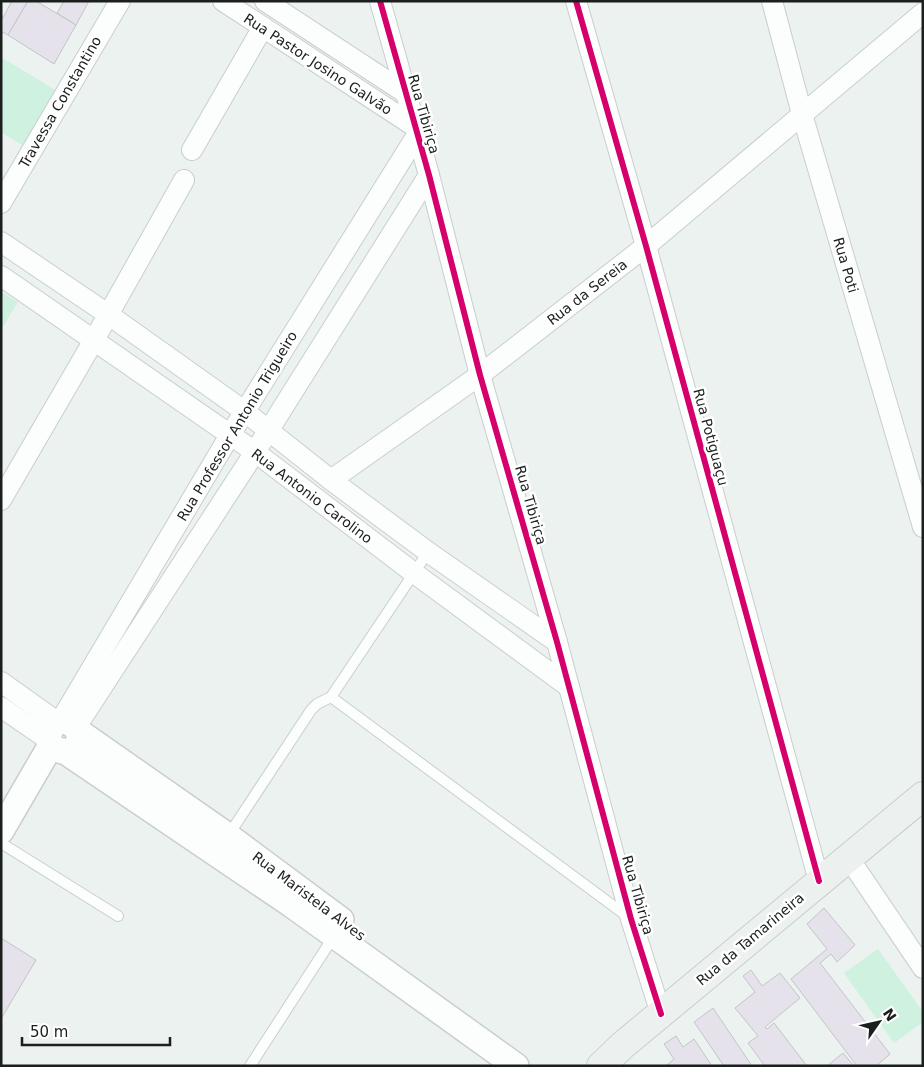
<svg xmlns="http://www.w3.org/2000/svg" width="924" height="1067" font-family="'DejaVu Sans',sans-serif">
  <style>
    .green { fill: #cff1e0 }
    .building { fill: #e6e2ec; stroke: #c3c5c5 }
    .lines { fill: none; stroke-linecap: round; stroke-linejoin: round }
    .service-casing { stroke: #c9cecc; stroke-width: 12 }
    .minor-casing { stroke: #c9cecc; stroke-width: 22 }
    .tertiary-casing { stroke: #c9cecc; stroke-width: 28 }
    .secondary-casing { stroke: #c9cecc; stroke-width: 30 }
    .service { stroke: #fcfdfd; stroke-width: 10 }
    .minor { stroke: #fcfdfd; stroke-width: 20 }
    .tertiary { stroke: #fcfdfd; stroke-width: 25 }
    .secondary { stroke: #ecf1ef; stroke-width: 28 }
    .cycleway-casing { stroke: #fff; stroke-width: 9 }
    .cycleway { stroke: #d6006c; stroke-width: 6 }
    .labels { text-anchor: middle; stroke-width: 5; stroke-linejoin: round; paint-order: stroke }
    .street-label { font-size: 14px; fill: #1b1f1d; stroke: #fff }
  </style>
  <rect width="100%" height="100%" fill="#ecf2ef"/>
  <!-- green -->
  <g class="green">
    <polygon points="1,57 60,93 27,148 1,132"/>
    <polygon points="1,292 18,302 1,330"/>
    <polygon points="878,949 923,1012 923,1022 894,1043 844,973"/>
  </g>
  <!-- building -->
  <g class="building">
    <polygon points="12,1 28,1 8,35 3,32 1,35 1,21"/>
    <polygon points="28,1 36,1 76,25 54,64 8,35"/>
    <polygon points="64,1 89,1 76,25 57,13"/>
    <polygon points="824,908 855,945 837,962 831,954 820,963 890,1054 876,1066 857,1066 791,979 827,949 807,924"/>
    <polygon points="1,938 36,960 1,1019"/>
    <polygon points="751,970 762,986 780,973 800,998 765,1027 767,1029 774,1023 807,1066 765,1066 748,1043 758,1036 735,1008 755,992 743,976"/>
    <polygon points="713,1008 752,1066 724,1066 694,1022"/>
    <polygon points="676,1036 683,1047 694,1039 712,1066 666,1066 674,1059 664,1044"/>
    <polygon points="843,1053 854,1066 827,1066"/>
  </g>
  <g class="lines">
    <defs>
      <g id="service">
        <polyline points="331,697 627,916"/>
        <polyline points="228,836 311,710 317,704 331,697 428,552"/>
        <polyline points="1,843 118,916"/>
        <polyline points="250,1066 334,936"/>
      </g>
      <g id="minor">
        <polyline points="223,1 414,126"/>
        <polyline points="265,1 404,92"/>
        <polyline points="380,1 429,175 480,375 557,642 631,919 661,1014"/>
        <polyline points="576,1 646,246 819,881"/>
        <polyline points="772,1 802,114 923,527"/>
        <polyline points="192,150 263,27"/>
        <polyline points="1,203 120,1"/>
        <polyline points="1,242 109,315 244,411 331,480 428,552 557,642"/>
        <polyline points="1,276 255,452 414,573 569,687"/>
        <polyline points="331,480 480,375 646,246 923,13"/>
        <polyline points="1,500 94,340 184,180"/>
        <polyline points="1,682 57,722"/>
        <polyline points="1,707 49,740"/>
        <polyline points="61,720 230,435 417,135"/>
        <polyline points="76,727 255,452 429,175"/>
        <polyline points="848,857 923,968"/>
      </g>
      <g id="tertiary">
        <polyline points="79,732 228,836 341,920"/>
        <path d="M66,752C87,745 81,723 61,720C49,727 44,738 55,749L66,752L292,905L516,1066"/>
        <polyline points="1,831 51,745"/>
      </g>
      <polyline id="secondary" points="601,1066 623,1045 923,796"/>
    </defs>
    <!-- service casing -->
    <use href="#service" class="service-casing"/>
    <!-- minor casing -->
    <use href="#minor" class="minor-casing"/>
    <!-- tertiary casing -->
    <use href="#tertiary" class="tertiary-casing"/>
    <!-- secondary casing -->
    <use href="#secondary" class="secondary-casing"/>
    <!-- service -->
    <use href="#service" class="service"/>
    <!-- minor -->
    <use href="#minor" class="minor"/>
    <!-- tertiary -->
    <use href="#tertiary" class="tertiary"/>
    <!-- secondary -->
    <use href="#secondary" class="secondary"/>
    <defs>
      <g id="cycleway">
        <polyline points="380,1 429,175 480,375 557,642 631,919 661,1014"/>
        <polyline points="576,1 646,246 819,881"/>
      </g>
    </defs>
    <!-- cycleway casing -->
    <use href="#cycleway" class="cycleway-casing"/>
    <!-- cycleway -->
    <use href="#cycleway" class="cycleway"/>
  </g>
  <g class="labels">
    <!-- street labels -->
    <g class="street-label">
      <text transform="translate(318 64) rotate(33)" y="5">Rua Pastor Josino Galvão</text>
      <text transform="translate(60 102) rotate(-60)" y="5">Travessa Constantino</text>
      <text transform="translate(424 114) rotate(74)" y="5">Rua Tibiriça</text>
      <text transform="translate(846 265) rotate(74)" y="5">Rua Poti</text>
      <text transform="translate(587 292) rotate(-38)" y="5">Rua da Sereia</text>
      <text transform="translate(237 426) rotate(-59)" y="5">Rua Professor Antonio Trigueiro</text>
      <text transform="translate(711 437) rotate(75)" y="5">Rua Potiguaçu</text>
      <text transform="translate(312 496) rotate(37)" y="5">Rua Antonio Carolino</text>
      <text transform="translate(531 505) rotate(74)" y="5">Rua Tibiriça</text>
      <text transform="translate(638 895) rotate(74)" y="5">Rua Tibiriça</text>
      <text transform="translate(309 896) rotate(37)" y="5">Rua Maristela Alves</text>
      <text transform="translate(750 939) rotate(-40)" y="5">Rua da Tamarineira</text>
    </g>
  </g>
  <!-- border -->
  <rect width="924" height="1067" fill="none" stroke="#1b1f1d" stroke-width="5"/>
  <!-- north arrow -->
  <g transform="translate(879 1022) rotate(56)" stroke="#ffffff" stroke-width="4" paint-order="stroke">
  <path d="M0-4L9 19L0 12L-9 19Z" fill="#1b1f1d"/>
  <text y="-8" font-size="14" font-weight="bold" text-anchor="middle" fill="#1b1f1d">N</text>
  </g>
  <!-- scale -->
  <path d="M22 1037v8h148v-8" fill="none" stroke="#1b1f1d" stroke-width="2.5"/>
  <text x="30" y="1037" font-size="15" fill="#1b1f1d" stroke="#ffffff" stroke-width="4" paint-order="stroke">50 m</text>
</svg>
